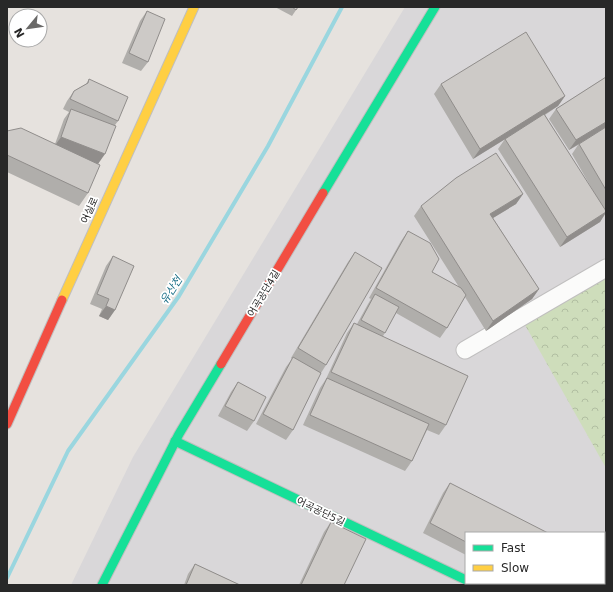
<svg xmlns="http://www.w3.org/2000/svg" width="613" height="592" font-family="'DejaVu Sans','Noto Sans KR',sans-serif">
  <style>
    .industrial { fill: #d9d7d9; fill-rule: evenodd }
    .forest { fill: url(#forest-crowns) }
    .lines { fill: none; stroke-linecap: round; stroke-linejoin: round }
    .stream { stroke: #9ad6df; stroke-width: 4 }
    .street-casing { stroke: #c0bfbf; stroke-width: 19 }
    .fast-casing { stroke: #c0bfbf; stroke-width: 11 }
    .slow-casing { stroke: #c0bfbf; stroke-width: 11 }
    .jam-casing { stroke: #c0bfbf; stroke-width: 11 }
    .street { stroke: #fbfbfa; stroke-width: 17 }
    .fast { stroke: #16e098; stroke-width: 9 }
    .slow { stroke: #ffcf43; stroke-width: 9 }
    .jam { stroke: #f24e42; stroke-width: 9 }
    .wall { fill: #b0aeab }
    .shaded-wall { fill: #908d8b }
    .building { fill: #cdcac7; stroke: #908d8b }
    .labels { text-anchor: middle; stroke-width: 3.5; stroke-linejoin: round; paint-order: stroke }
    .street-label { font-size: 10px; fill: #282828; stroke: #fff }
    .water-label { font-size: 11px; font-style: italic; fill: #1d7088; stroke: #fff }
  </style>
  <defs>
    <pattern id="forest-crowns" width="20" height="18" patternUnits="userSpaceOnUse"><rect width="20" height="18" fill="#ceddbb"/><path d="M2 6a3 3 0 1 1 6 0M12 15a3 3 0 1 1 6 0" fill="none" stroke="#b1bea1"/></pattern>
  </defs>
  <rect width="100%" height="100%" fill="#e6e2de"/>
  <!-- industrial -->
  <path class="industrial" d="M405,7H606V585H71L133,457ZM466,533H604V583H466Z"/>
  <!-- forest -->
  <polygon class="forest" points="606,277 606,468 525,325"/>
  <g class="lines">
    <!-- stream -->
    <polyline class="stream" points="7,578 68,451 179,296 268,146 342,7"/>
    <defs>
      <polyline id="street" points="465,350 606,268"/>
      <g id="fast">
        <polyline points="323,193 435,7"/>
        <polyline points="175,441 466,580"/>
        <polyline points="102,585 179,434 221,364"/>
      </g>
      <polyline id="slow" points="62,300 194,7"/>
      <g id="jam">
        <polyline points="221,364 323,193"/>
        <polyline points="7,424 62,300"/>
      </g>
    </defs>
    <!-- street casing -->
    <use href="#street" class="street-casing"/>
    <!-- fast casing -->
    <use href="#fast" class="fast-casing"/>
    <!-- slow casing -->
    <use href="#slow" class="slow-casing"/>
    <!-- jam casing -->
    <use href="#jam" class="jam-casing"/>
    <!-- street -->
    <use href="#street" class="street"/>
    <!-- fast -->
    <use href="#fast" class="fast"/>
    <!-- slow -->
    <use href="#slow" class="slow"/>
    <!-- jam -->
    <use href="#jam" class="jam"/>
  </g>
  <!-- wall -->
  <g class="wall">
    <polygon points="275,7 298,7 292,16"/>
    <polygon points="147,11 148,62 141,71 122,63 140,21"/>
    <polygon points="606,77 606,127 595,134 606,127 606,208 605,209 606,211 606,213 600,222 560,247 498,149 505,139 512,135 473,159 434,94 441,84 565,96 558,106 545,115 599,201 572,154 578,145 569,150 549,119 556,109"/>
    <polygon points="89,79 118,121 115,125 98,164 94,163 88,193 79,206 7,172 7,131 55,144 64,119 69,112 63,109 67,101 74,91 86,84"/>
    <polygon points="523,194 516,204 493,218 539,289 532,299 486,331 465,297 447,328 440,338 396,313 383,336 446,425 439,435 427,430 412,461 405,471 303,425 320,388 326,379 347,333 354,323 357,324 368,304 371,299 369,298 401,241 408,231 432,272 459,287 414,216 421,206"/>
    <polygon points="355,252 326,365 321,373 293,430 286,440 256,424 286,367 292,359 291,358 348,262"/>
    <polygon points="113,256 115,310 108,320 99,316 102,309 90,304 106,266"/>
    <polygon points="238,382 254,421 247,431 218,416 231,392"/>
    <polygon points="450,483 466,533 466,555 423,533 443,493"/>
    <polygon points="331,522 344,585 299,585 324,532"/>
    <polygon points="195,564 240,585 184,585 188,574"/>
    <polygon points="521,583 528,583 527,585 525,585"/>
  </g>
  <!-- shaded-wall -->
  <g class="shaded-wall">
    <polygon points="565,96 558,106 473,159 480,149"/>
    <polygon points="606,122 606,127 569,150 576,140"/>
    <polygon points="61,137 105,154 98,164 54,147"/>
    <polygon points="523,194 516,204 483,224 490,214"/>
    <polygon points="606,212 600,222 560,247 567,237"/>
    <polygon points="539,289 532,299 486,331 493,321"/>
    <polygon points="106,306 115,310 108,320 99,316"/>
  </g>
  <!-- building -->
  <g class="building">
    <polygon points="292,7 298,7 296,10"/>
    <polygon points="147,11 165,19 148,62 129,53"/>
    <polygon points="526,32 565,96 480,149 441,84"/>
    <polygon points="606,77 606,122 576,140 556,109"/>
    <polygon points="89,79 128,97 118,121 70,99 74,91 88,83"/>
    <polygon points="71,109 116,126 105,154 61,137"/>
    <polygon points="544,114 606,211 606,212 567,237 505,139"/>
    <polygon points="606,127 606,190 579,144"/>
    <polygon points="21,128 100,165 88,193 7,155 7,131"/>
    <polygon points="496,153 523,194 490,214 539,289 493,321 421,206 456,178"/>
    <polygon points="408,231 430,243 439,259 432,272 461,288 466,295 447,328 376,288"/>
    <polygon points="355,252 382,268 326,365 298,348"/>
    <polygon points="113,256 134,266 115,310 106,306 109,299 97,294"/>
    <polygon points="375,294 399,307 385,333 361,320"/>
    <polygon points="354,323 468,376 446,425 331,372"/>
    <polygon points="293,357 321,373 293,430 263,414"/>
    <polygon points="327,378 429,424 412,461 310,415"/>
    <polygon points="238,382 266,397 254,421 225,406"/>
    <polygon points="450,483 548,533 466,533 466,542 430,523"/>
    <polygon points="331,522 366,539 344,585 301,585"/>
    <polygon points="195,564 240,585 186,585"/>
  </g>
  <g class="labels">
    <!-- street labels -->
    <g class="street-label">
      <text transform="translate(89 210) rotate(-66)" y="4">어실로</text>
      <text transform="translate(263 293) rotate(-59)" y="4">어곡공단4길</text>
      <text transform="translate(321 511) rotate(26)" y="4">어곡공단5길</text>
    </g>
    <!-- water labels -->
    <g class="water-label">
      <text transform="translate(171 290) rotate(-57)" y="4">유산천</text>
    </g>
  </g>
  <!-- border -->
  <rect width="613" height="592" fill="none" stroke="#282828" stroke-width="16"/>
  <!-- legend -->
  <rect x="465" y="532" width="140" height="52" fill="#ffffff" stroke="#a9a9a9"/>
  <rect x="473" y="545" width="20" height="6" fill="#16e098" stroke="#a9a9a9"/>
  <text x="501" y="552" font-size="12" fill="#282828">Fast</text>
  <rect x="473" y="565" width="20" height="6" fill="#ffcf43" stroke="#a9a9a9"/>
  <text x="501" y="572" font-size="12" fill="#282828">Slow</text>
  <!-- north arrow -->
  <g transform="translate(28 28) rotate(241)"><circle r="19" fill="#ffffff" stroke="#a9a9a9"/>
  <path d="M0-3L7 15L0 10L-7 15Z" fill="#6a6968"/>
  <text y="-6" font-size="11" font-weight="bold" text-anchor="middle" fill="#282828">N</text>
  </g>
</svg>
